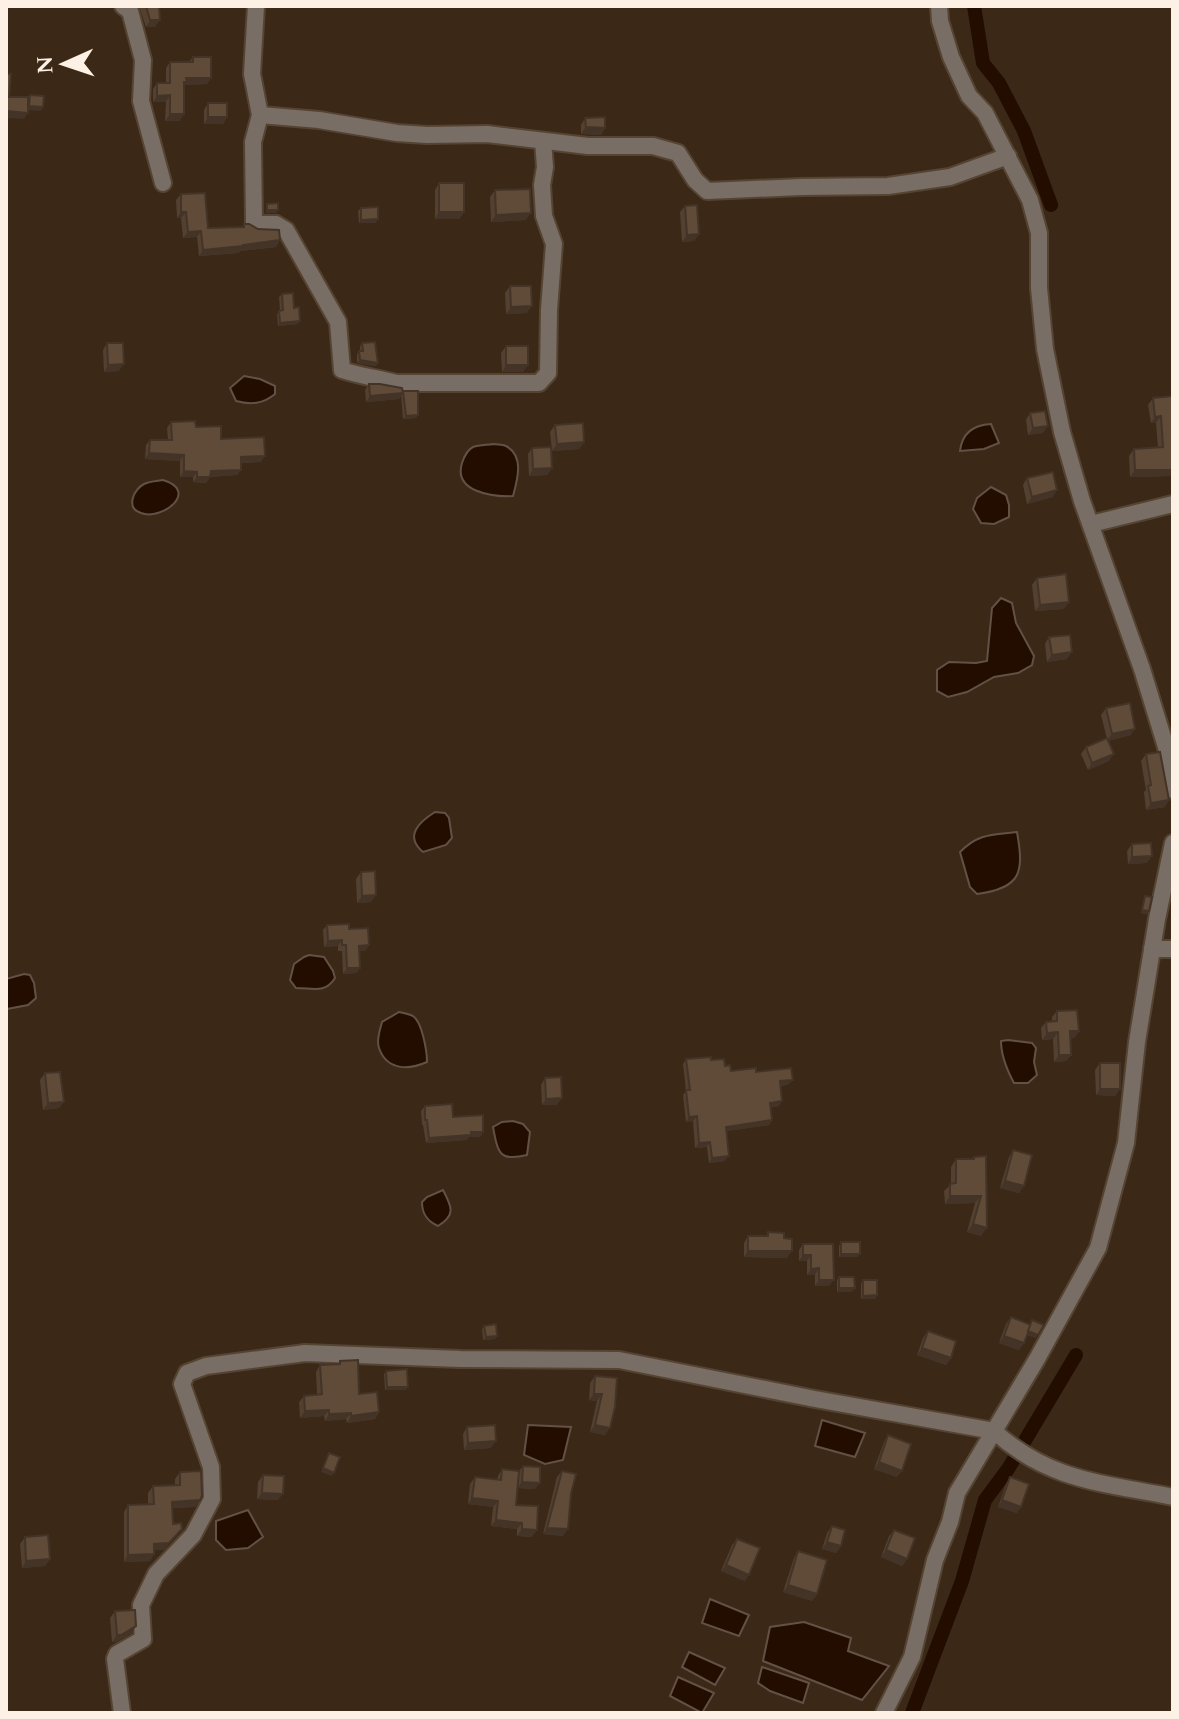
<svg xmlns="http://www.w3.org/2000/svg" width="1179" height="1719" font-family="Spectral,serif">
  <style>
    .water { fill: #220d00; stroke: #645145; stroke-width: 2 }
    .lines { fill: none; stroke-linecap: round; stroke-linejoin: round }
    .canal { stroke: #220d00; stroke-width: 14 }
    .minor-casing { stroke: #564433; stroke-width: 20 }
    .minor { stroke: #786e65; stroke-width: 16 }
    .wall { fill: #534030 }
    .shaded-wall { fill: #433427 }
    .building { fill: #604b38; stroke: #433427; stroke-width: 2 }
  </style>
  <rect width="100%" height="100%" fill="#3b2816"/>
  <!-- water -->
  <g class="water">
    <path d="M244,376L260,379L275,386V394C263,404 251,405 236,401L230,388Z"/>
    <path d="M991,424L999,443L984,449L960,451C962,433 973,425 991,424Z"/>
    <path d="M493,444C498,445 502,444 506,446C525,456 517,481 513,496C493,497 453,492 462,463C464,457 467,450 473,447C479,445 487,445 493,444Z"/>
    <path d="M163,480C200,491 162,521 141,513C125,508 134,489 144,484C150,481 157,481 163,480Z"/>
    <polygon points="991,487 1006,495 1009,505 1009,517 994,524 981,523 973,509 977,498"/>
    <polygon points="1001,598 1012,603 1016,623 1034,656 1032,665 1018,673 994,677 967,692 948,697 937,691 937,670 949,662 976,663 987,661 992,608"/>
    <path d="M435,812L445,813L449,818L452,838L446,845L423,852C404,836 419,822 435,812Z"/>
    <path d="M1017,832C1024,872 1022,888 977,894L970,887L960,852C979,833 992,835 1017,832Z"/>
    <path d="M309,955L324,957L333,971L335,978C325,994 313,988 296,988L290,980L294,964L304,957Z"/>
    <polygon points="24,974 30,975 34,983 36,998 28,1005 7,1009 6,979"/>
    <path d="M399,1012C404,1013 409,1014 413,1016C422,1022 427,1051 427,1062C409,1070 387,1071 379,1048C376,1040 380,1030 382,1022Z"/>
    <path d="M1008,1040L1032,1043L1036,1048L1034,1062L1037,1075L1028,1083H1014C1007,1070 1001,1056 1001,1041Z"/>
    <path d="M513,1121L523,1124L530,1132L527,1155C499,1162 498,1153 493,1127L502,1122Z"/>
    <path d="M443,1190C452,1207 456,1215 438,1226C427,1221 422,1214 422,1202L427,1197Z"/>
    <polygon points="822,1420 865,1433 855,1457 815,1446"/>
    <polygon points="528,1425 571,1427 563,1460 545,1464 524,1455"/>
    <polygon points="248,1510 263,1537 248,1548 226,1550 216,1540 216,1521"/>
    <polygon points="710,1599 749,1615 739,1636 702,1623"/>
    <polygon points="804,1622 851,1638 848,1651 889,1666 862,1700 763,1661 770,1627"/>
    <polygon points="689,1652 725,1668 715,1685 682,1667"/>
    <polygon points="762,1667 809,1683 803,1703 770,1691 758,1683"/>
    <polygon points="678,1677 714,1693 702,1713 670,1696"/>
  </g>
  <g class="lines">
    <!-- canal -->
    <g class="canal">
      <polyline points="974,6 983,63 999,83 1024,131 1051,205"/>
      <polyline points="912,1713 962,1581 985,1500 1008,1469 1076,1355"/>
    </g>
    <defs>
      <g id="minor">
        <polyline points="123,6 130,11 143,60 141,101 163,183"/>
        <path d="M256,6L252,74L260,115L253,142L254,224H276L286,230L338,322L342,370C360,376 378,378 396,383H539L548,373L549,310L554,244L544,216L542,185L545,167L543,141"/>
        <polyline points="939,6 940,21 951,57 969,96 985,113 1030,200 1039,233 1039,288 1045,349 1062,432 1082,501 1142,669 1170,760 1173,790"/>
        <polyline points="260,115 319,120 397,133 427,135 487,134 588,146 653,146 678,153 695,180 707,191 801,187 888,186 950,177 1008,156"/>
        <polyline points="1091,524 1173,504"/>
        <polyline points="1152,949 1173,949"/>
        <path d="M122,1713L115,1659L117,1654L143,1639L141,1605L156,1574L193,1535L212,1499L211,1467L182,1384L187,1373L206,1366L305,1353L460,1359L619,1360L815,1399L994,1431C1048,1481 1104,1483 1173,1497"/>
        <polyline points="884,1713 912,1657 935,1560 950,1522 957,1493 1037,1359 1098,1248 1126,1143 1137,1042 1157,919 1173,843"/>
      </g>
    </defs>
    <!-- minor casing -->
    <use href="#minor" class="minor-casing"/>
    <!-- minor -->
    <use href="#minor" class="minor"/>
  </g>
  <!-- wall -->
  <g class="wall">
    <polygon points="139,6 159,6 155,27 146,27"/>
    <polygon points="193,57 211,78 207,84 185,85 184,86 184,114 179,121 165,121 166,102 153,102 153,89 157,83 166,83 166,68 170,62 189,62"/>
    <polygon points="208,103 227,117 223,124 204,124 204,110"/>
    <polygon points="585,118 605,128 601,135 581,134 581,125"/>
    <polygon points="439,183 464,212 459,219 435,219 435,190"/>
    <polygon points="495,190 526,220 491,222 490,197"/>
    <polygon points="181,194 208,228 242,227 244,224 280,240 276,247 240,251 238,253 199,256 197,237 183,238 181,218 177,218 176,200"/>
    <polygon points="685,206 699,234 694,241 682,242 680,212"/>
    <polygon points="361,208 376,223 359,223 358,211"/>
    <polygon points="510,286 527,313 506,314 505,293"/>
    <polygon points="282,294 298,324 278,326 277,314 280,311 279,297"/>
    <polygon points="107,343 119,371 104,372 103,350"/>
    <polygon points="362,343 378,363 375,366 357,363 357,354 360,351 360,346"/>
    <polygon points="506,346 528,365 523,372 502,372 501,353"/>
    <polygon points="369,384 403,392 418,415 416,418 403,419 401,395 399,399 366,402 365,390"/>
    <polygon points="1173,396 1173,476 1130,477 1129,456 1134,449 1158,448 1156,423 1151,423 1148,405 1153,398"/>
    <polygon points="1030,413 1043,433 1028,435 1026,420"/>
    <polygon points="171,422 196,427 221,439 261,462 241,463 241,470 237,475 210,477 206,483 193,482 193,477 180,477 180,461 145,459 146,445 150,440 168,440 167,428"/>
    <polygon points="555,425 584,442 579,449 552,451 550,432"/>
    <polygon points="532,448 552,468 547,475 529,476 528,454"/>
    <polygon points="1027,478 1053,497 1027,504 1023,485"/>
    <polygon points="1037,578 1064,609 1035,611 1032,585"/>
    <polygon points="1049,637 1067,659 1047,662 1045,644"/>
    <polygon points="1106,708 1131,735 1108,741 1109,761 1088,770 1081,754 1086,747 1107,739 1101,715"/>
    <polygon points="1146,754 1165,807 1146,810 1144,792 1146,790 1141,761"/>
    <polygon points="1132,844 1147,863 1128,864 1127,851"/>
    <polygon points="361,872 371,902 357,903 356,879"/>
    <polygon points="327,925 349,929 369,945 365,951 360,951 360,968 356,973 343,974 342,951 338,951 338,946 324,947 323,930"/>
    <polygon points="1057,1011 1079,1031 1074,1038 1070,1038 1071,1055 1066,1061 1054,1062 1053,1039 1042,1040 1041,1028 1046,1022 1052,1021 1052,1017"/>
    <polygon points="686,1059 711,1060 725,1066 731,1071 756,1072 789,1084 781,1086 779,1106 771,1107 772,1120 769,1125 726,1131 725,1161 709,1163 707,1147 695,1148 693,1121 686,1122 683,1095 686,1091 683,1064"/>
    <polygon points="1100,1063 1120,1089 1115,1096 1096,1095 1095,1070"/>
    <polygon points="45,1073 64,1102 59,1108 43,1110 40,1080"/>
    <polygon points="545,1078 557,1105 542,1105 541,1085"/>
    <polygon points="425,1106 453,1117 483,1132 480,1137 469,1137 467,1140 426,1143 423,1125 422,1125 421,1111"/>
    <polygon points="1013,1150 1024,1186 1019,1193 1000,1188 1009,1157"/>
    <polygon points="986,1156 981,1236 967,1232 975,1203 945,1204 944,1191 951,1184 951,1167 956,1159 972,1159 974,1157"/>
    <polygon points="768,1232 784,1238 787,1258 744,1257 744,1243 748,1236 766,1236"/>
    <polygon points="841,1242 858,1257 839,1257 839,1246"/>
    <polygon points="803,1244 829,1286 815,1286 815,1275 807,1275 807,1261 799,1261 799,1250"/>
    <polygon points="839,1277 852,1292 837,1292 837,1280"/>
    <polygon points="863,1280 877,1295 875,1299 861,1299 861,1284"/>
    <polygon points="1011,1317 1029,1324 1032,1320 1036,1338 1027,1335 1024,1343 1019,1350 999,1343 1006,1324"/>
    <polygon points="484,1326 497,1336 495,1339 483,1340 482,1329"/>
    <polygon points="928,1331 951,1358 946,1365 917,1355 923,1338"/>
    <polygon points="340,1361 359,1394 379,1412 375,1419 347,1423 346,1419 325,1421 324,1416 300,1418 299,1402 304,1396 317,1395 316,1372 320,1365 338,1364"/>
    <polygon points="386,1371 406,1390 385,1390 384,1374"/>
    <polygon points="595,1376 617,1378 605,1435 590,1432 597,1401 589,1400 590,1383"/>
    <polygon points="467,1427 491,1448 464,1450 463,1434"/>
    <polygon points="888,1435 897,1477 874,1469 884,1442"/>
    <polygon points="523,1466 535,1489 517,1488 516,1505 532,1537 517,1536 517,1529 491,1526 493,1507 468,1504 470,1484 475,1477 497,1480 498,1476 502,1469 519,1471"/>
    <polygon points="562,1471 571,1494 563,1536 543,1534 557,1477"/>
    <polygon points="180,1472 200,1500 195,1507 172,1508 173,1524 182,1529 164,1550 154,1550 154,1554 150,1561 124,1562 124,1512 128,1505 148,1505 148,1493 153,1486 175,1485 175,1479"/>
    <polygon points="263,1475 278,1500 257,1499 258,1482"/>
    <polygon points="1010,1477 1017,1513 998,1507 1006,1484"/>
    <polygon points="832,1526 841,1546 836,1553 822,1549 827,1533"/>
    <polygon points="894,1530 907,1559 902,1566 881,1557 889,1536"/>
    <polygon points="25,1537 50,1559 45,1566 22,1568 20,1544"/>
    <polygon points="737,1539 745,1581 721,1571 732,1545"/>
    <polygon points="798,1551 817,1594 812,1601 783,1592 794,1558"/>
    <polygon points="115,1611 132,1633 116,1642 112,1642 110,1618"/>
  </g>
  <!-- shaded-wall -->
  <g class="shaded-wall">
    <polygon points="150,20 160,20 155,27 146,27"/>
    <polygon points="186,78 211,78 207,84 185,85 182,89 179,89"/>
    <polygon points="170,95 166,102 153,102 157,96"/>
    <polygon points="29,106 43,107 41,111 27,110"/>
    <polygon points="6,111 28,113 24,119 6,118"/>
    <polygon points="170,114 184,114 179,121 165,121"/>
    <polygon points="208,117 227,117 223,124 204,124"/>
    <polygon points="586,127 605,128 601,135 581,134"/>
    <polygon points="267,210 278,210 276,213 265,213"/>
    <polygon points="181,212 186,212 181,218 177,218"/>
    <polygon points="439,212 464,212 459,219 435,219"/>
    <polygon points="531,213 526,220 491,222 496,215"/>
    <polygon points="378,219 376,223 359,223 361,220"/>
    <polygon points="201,231 197,237 183,238 188,232"/>
    <polygon points="699,234 694,241 682,242 687,235"/>
    <polygon points="280,240 276,247 240,251 238,253 199,256 203,250"/>
    <polygon points="532,306 527,313 506,314 511,307"/>
    <polygon points="300,321 298,324 278,326 280,323"/>
    <polygon points="360,360 378,363 375,366 357,363"/>
    <polygon points="124,364 119,371 104,372 108,365"/>
    <polygon points="506,365 528,365 523,372 502,372"/>
    <polygon points="403,393 399,399 366,402 370,396"/>
    <polygon points="418,415 416,418 403,419 406,416"/>
    <polygon points="1161,416 1156,423 1151,423 1155,417"/>
    <polygon points="1048,426 1043,433 1028,435 1033,428"/>
    <polygon points="584,442 579,449 552,451 557,444"/>
    <polygon points="149,453 184,455 180,461 145,459"/>
    <polygon points="265,456 261,462 237,463 241,457"/>
    <polygon points="552,468 547,475 529,476 533,469"/>
    <polygon points="241,470 237,475 207,477 211,471"/>
    <polygon points="1135,470 1173,470 1173,476 1130,477"/>
    <polygon points="184,471 197,472 193,477 180,477"/>
    <polygon points="197,477 210,477 206,483 193,482"/>
    <polygon points="1057,490 1053,497 1027,504 1032,497"/>
    <polygon points="1069,602 1064,609 1035,611 1040,605"/>
    <polygon points="1072,652 1067,659 1047,662 1052,655"/>
    <polygon points="1135,729 1131,735 1107,741 1112,734"/>
    <polygon points="1114,754 1109,761 1088,770 1092,763"/>
    <polygon points="1169,800 1165,807 1146,810 1151,803"/>
    <polygon points="1152,856 1147,863 1128,864 1132,857"/>
    <polygon points="376,895 371,902 357,903 362,896"/>
    <polygon points="1142,910 1149,911 1147,915 1140,913"/>
    <polygon points="342,940 338,946 324,947 328,941"/>
    <polygon points="369,945 365,951 356,951 359,946"/>
    <polygon points="347,968 360,968 356,973 343,974"/>
    <polygon points="1070,1031 1079,1031 1074,1038 1065,1038"/>
    <polygon points="1058,1032 1053,1039 1042,1040 1047,1033"/>
    <polygon points="1059,1055 1071,1055 1066,1061 1054,1062"/>
    <polygon points="793,1080 789,1084 777,1086 780,1081"/>
    <polygon points="1100,1089 1120,1089 1115,1096 1096,1095"/>
    <polygon points="562,1098 557,1105 542,1105 546,1099"/>
    <polygon points="782,1101 779,1106 767,1108 770,1103"/>
    <polygon points="64,1102 59,1108 43,1110 48,1103"/>
    <polygon points="697,1116 693,1121 686,1122 689,1117"/>
    <polygon points="772,1120 769,1125 722,1132 726,1127"/>
    <polygon points="471,1132 483,1132 480,1137 469,1137 467,1140 426,1143 429,1138"/>
    <polygon points="710,1142 707,1147 695,1148 699,1143"/>
    <polygon points="729,1156 725,1161 709,1163 712,1158"/>
    <polygon points="1005,1181 1024,1186 1019,1193 1000,1188"/>
    <polygon points="950,1196 981,1196 975,1203 945,1204"/>
    <polygon points="973,1224 987,1228 981,1236 967,1232"/>
    <polygon points="748,1251 792,1251 787,1258 744,1257"/>
    <polygon points="841,1254 860,1254 858,1257 839,1257"/>
    <polygon points="803,1255 811,1255 807,1261 799,1261"/>
    <polygon points="819,1268 815,1275 807,1275 811,1269"/>
    <polygon points="819,1280 834,1280 829,1286 815,1286"/>
    <polygon points="839,1288 855,1288 852,1292 837,1292"/>
    <polygon points="877,1295 875,1299 861,1299 863,1296"/>
    <polygon points="1028,1331 1038,1335 1036,1338 1026,1335"/>
    <polygon points="497,1336 495,1339 483,1340 486,1337"/>
    <polygon points="1004,1336 1024,1343 1019,1350 999,1343"/>
    <polygon points="922,1348 951,1358 946,1365 917,1355"/>
    <polygon points="387,1387 408,1387 406,1390 385,1390"/>
    <polygon points="594,1394 602,1394 597,1401 589,1400"/>
    <polygon points="329,1410 324,1416 300,1418 305,1411"/>
    <polygon points="379,1412 375,1419 347,1423 351,1416"/>
    <polygon points="351,1413 346,1419 325,1421 329,1414"/>
    <polygon points="595,1425 610,1428 605,1435 590,1432"/>
    <polygon points="496,1441 491,1448 464,1450 468,1443"/>
    <polygon points="879,1462 902,1471 897,1477 874,1469"/>
    <polygon points="323,1468 334,1473 331,1476 321,1472"/>
    <polygon points="522,1482 540,1483 535,1489 517,1488"/>
    <polygon points="262,1493 283,1494 278,1500 257,1499"/>
    <polygon points="472,1498 498,1501 493,1507 468,1504"/>
    <polygon points="200,1500 195,1507 167,1508 172,1502"/>
    <polygon points="1002,1500 1021,1507 1017,1513 998,1507"/>
    <polygon points="496,1520 522,1523 517,1529 491,1526"/>
    <polygon points="547,1528 568,1529 563,1536 543,1534"/>
    <polygon points="182,1529 164,1550 149,1550 154,1544"/>
    <polygon points="522,1529 537,1530 532,1537 517,1536"/>
    <polygon points="827,1542 841,1546 836,1553 822,1549"/>
    <polygon points="886,1550 907,1559 902,1566 881,1557"/>
    <polygon points="154,1554 150,1561 124,1562 128,1555"/>
    <polygon points="50,1559 45,1566 22,1568 26,1561"/>
    <polygon points="726,1565 749,1575 745,1581 721,1571"/>
    <polygon points="788,1585 817,1594 812,1601 783,1592"/>
    <polygon points="136,1626 132,1633 116,1642 112,1642 117,1635"/>
  </g>
  <!-- building -->
  <g class="building">
    <polygon points="146,6 159,6 160,20 150,20"/>
    <polygon points="193,57 211,57 211,78 186,78 187,82 184,82 184,114 170,114 170,95 157,96 157,83 170,83 170,62 193,62"/>
    <polygon points="6,74 11,74 9,97 28,97 28,113 6,111"/>
    <polygon points="30,95 44,96 43,107 29,106"/>
    <rect x="208" y="103" width="19" height="14"/>
    <polygon points="605,117 605,128 586,127 585,118"/>
    <rect x="439" y="183" width="25" height="29"/>
    <polygon points="530,189 531,213 496,215 495,190"/>
    <polygon points="205,193 208,228 244,227 244,224 249,224 258,229 279,230 280,240 243,245 243,246 203,250 201,231 188,232 186,212 181,212 181,194"/>
    <polygon points="278,203 278,210 267,210 267,204"/>
    <polygon points="697,205 699,234 687,235 685,206"/>
    <polygon points="378,207 378,219 361,220 361,208"/>
    <polygon points="510,286 531,286 532,306 511,307"/>
    <polygon points="293,293 294,308 299,307 300,321 280,323 279,311 283,310 282,294"/>
    <polygon points="375,342 378,363 360,360 359,351 363,351 362,343"/>
    <polygon points="107,343 123,343 124,364 108,365"/>
    <rect x="506" y="346" width="22" height="19"/>
    <polygon points="369,384 380,384 402,388 403,393 370,396"/>
    <polygon points="403,391 418,391 418,415 406,416"/>
    <polygon points="1173,396 1173,470 1135,470 1134,449 1163,447 1161,416 1155,417 1153,398"/>
    <polygon points="1045,411 1048,426 1033,428 1030,413"/>
    <polygon points="195,421 196,427 221,426 221,439 264,437 265,456 241,457 241,470 211,471 210,477 197,477 197,472 184,471 184,455 149,453 150,440 172,440 171,422"/>
    <polygon points="583,423 584,442 557,444 555,425"/>
    <polygon points="551,447 552,468 533,469 532,448"/>
    <polygon points="1053,472 1057,490 1032,497 1027,478"/>
    <polygon points="1066,574 1069,602 1040,605 1037,578"/>
    <polygon points="1070,635 1072,652 1052,655 1049,637"/>
    <polygon points="1130,703 1135,729 1112,734 1106,708"/>
    <polygon points="1107,738 1114,754 1092,763 1086,747"/>
    <polygon points="1160,752 1169,800 1151,803 1148,786 1151,785 1146,754"/>
    <polygon points="1151,843 1152,856 1132,857 1132,844"/>
    <polygon points="375,871 376,895 362,896 361,872"/>
    <polygon points="1145,896 1152,897 1149,911 1142,910"/>
    <polygon points="349,924 349,929 368,928 369,945 359,946 360,968 347,968 346,945 342,945 342,940 328,941 327,925"/>
    <polygon points="1077,1010 1079,1031 1070,1031 1071,1055 1059,1055 1058,1032 1047,1033 1046,1022 1057,1021 1057,1011"/>
    <polygon points="711,1057 711,1060 724,1059 725,1066 730,1065 731,1071 756,1068 756,1072 791,1068 793,1080 780,1081 782,1101 770,1103 772,1120 726,1127 729,1156 712,1158 710,1142 699,1143 697,1116 689,1117 686,1090 690,1090 686,1059"/>
    <rect x="1100" y="1063" width="20" height="26"/>
    <polygon points="60,1072 64,1102 48,1103 45,1073"/>
    <polygon points="561,1077 562,1098 546,1099 545,1078"/>
    <polygon points="452,1104 453,1117 483,1115 483,1132 471,1132 471,1135 429,1138 427,1120 425,1120 425,1106"/>
    <polygon points="1013,1150 1032,1155 1024,1186 1005,1181"/>
    <polygon points="986,1156 987,1228 973,1224 981,1196 950,1196 950,1184 956,1183 956,1159 974,1159 974,1157"/>
    <polygon points="768,1232 784,1233 784,1238 792,1239 792,1251 748,1251 748,1236 768,1236"/>
    <rect x="841" y="1242" width="19" height="12"/>
    <polygon points="803,1244 833,1244 834,1280 819,1280 819,1268 811,1269 811,1255 803,1255"/>
    <polygon points="839,1277 854,1277 855,1288 839,1288"/>
    <polygon points="863,1280 877,1280 877,1295 863,1296"/>
    <polygon points="1011,1317 1031,1325 1024,1343 1004,1336"/>
    <polygon points="1032,1320 1044,1325 1038,1335 1028,1331"/>
    <polygon points="496,1324 497,1336 486,1337 484,1326"/>
    <polygon points="928,1331 956,1341 951,1358 922,1348"/>
    <polygon points="358,1360 359,1394 377,1392 379,1412 351,1416 351,1413 329,1414 329,1410 305,1411 304,1396 322,1394 320,1365 340,1364 340,1361"/>
    <polygon points="407,1369 408,1387 387,1387 386,1371"/>
    <polygon points="595,1376 617,1378 615,1407 610,1428 595,1425 602,1394 594,1394"/>
    <polygon points="495,1425 496,1441 468,1443 467,1427"/>
    <polygon points="888,1435 911,1444 902,1471 879,1462"/>
    <polygon points="329,1453 340,1457 334,1473 323,1468"/>
    <polygon points="523,1466 540,1467 540,1483 522,1482"/>
    <polygon points="502,1469 519,1471 516,1505 538,1506 537,1530 522,1529 522,1523 496,1520 498,1501 472,1498 475,1477 501,1480"/>
    <polygon points="201,1471 202,1496 200,1500 172,1502 173,1524 181,1523 182,1529 169,1543 154,1544 154,1554 128,1555 128,1505 154,1504 153,1486 180,1485 180,1472"/>
    <polygon points="562,1471 576,1474 571,1494 568,1529 547,1528"/>
    <polygon points="263,1475 284,1476 283,1494 262,1493"/>
    <polygon points="1010,1477 1029,1484 1021,1507 1002,1500"/>
    <polygon points="832,1526 845,1530 841,1546 827,1542"/>
    <polygon points="894,1530 915,1538 907,1559 886,1550"/>
    <polygon points="48,1535 50,1559 26,1561 25,1537"/>
    <polygon points="737,1539 760,1548 749,1575 726,1565"/>
    <polygon points="798,1551 827,1560 817,1594 788,1585"/>
    <polygon points="135,1610 136,1626 121,1635 117,1635 115,1611"/>
  </g>
  <!-- border -->
  <rect width="1179" height="1719" fill="none" stroke="#fdf0e5" stroke-width="16"/>
  <!-- north arrow -->
  <g transform="translate(64 64) rotate(267)" stroke="#3b2816" stroke-width="6" paint-order="stroke">
  <path d="M0-6L14 30L0 20L-14 30Z" fill="#fdf0e5"/>
  <text y="-12" font-size="22" font-weight="bold" text-anchor="middle" fill="#fdf0e5">N</text>
  </g>
</svg>
